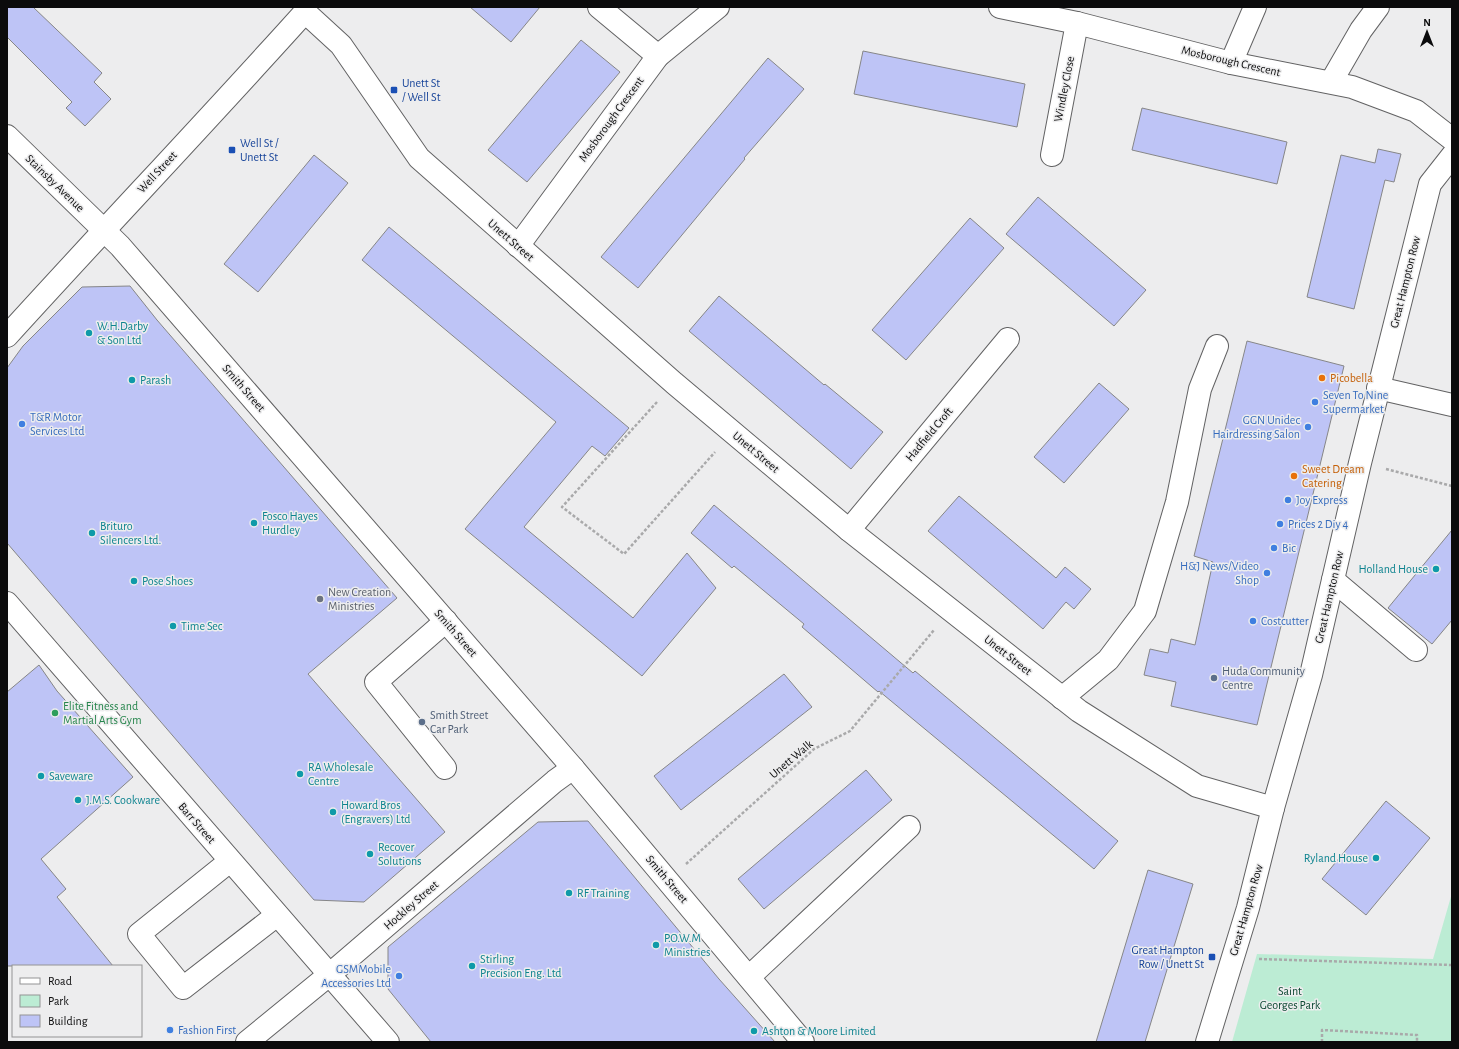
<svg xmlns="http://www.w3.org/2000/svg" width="1459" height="1049" font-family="'Alegreya Sans',sans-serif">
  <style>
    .green { fill: #bcecd4 }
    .building { fill: #bec4f6; stroke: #868687 }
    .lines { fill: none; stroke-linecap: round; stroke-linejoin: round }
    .minor-casing { stroke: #626263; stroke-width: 24 }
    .path { stroke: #a9a9aa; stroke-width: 2.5; stroke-dasharray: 3 2; stroke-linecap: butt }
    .minor { stroke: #fff; stroke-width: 22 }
    .transit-dot { fill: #1a4fb4; stroke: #ededee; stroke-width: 1.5 }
    .culture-dot { fill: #0f9aa8; stroke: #ededee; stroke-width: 1.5 }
    .food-dot { fill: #e8710a; stroke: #ededee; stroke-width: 1.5 }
    .shop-dot { fill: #3f7fe0; stroke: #ededee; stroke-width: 1.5 }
    .worship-dot { fill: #6b7280; stroke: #ededee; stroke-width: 1.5 }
    .service-dot { fill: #5c6f8a; stroke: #ededee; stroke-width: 1.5 }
    .leisure-dot { fill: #2e9e5b; stroke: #ededee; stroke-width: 1.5 }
    .labels { text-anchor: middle; stroke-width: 3; stroke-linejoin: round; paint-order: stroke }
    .street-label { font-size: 12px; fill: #0b0b0c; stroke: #ededee }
    .transit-label { font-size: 12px; fill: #164399; stroke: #ededee; text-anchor: start }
    .culture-label { font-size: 12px; fill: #0d838f; stroke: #ededee; text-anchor: start }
    .food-label { font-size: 12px; fill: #c56008; stroke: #ededee; text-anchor: start }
    .shop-label { font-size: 12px; fill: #366cbe; stroke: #ededee; text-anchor: start }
    .worship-label { font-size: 12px; fill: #5b616d; stroke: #ededee; text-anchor: start }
    .service-label { font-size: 12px; fill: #4e5e75; stroke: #ededee; text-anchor: start }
    .leisure-label { font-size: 12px; fill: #27864d; stroke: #ededee; text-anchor: start }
    .park-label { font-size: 12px; fill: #0c4832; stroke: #ededee }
  </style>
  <rect width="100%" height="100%" fill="#ededee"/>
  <!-- green -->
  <polygon class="green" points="1452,893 1452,1042 1232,1042 1257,954 1433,959"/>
  <!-- building -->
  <g class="building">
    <polygon points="7,7 33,7 102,73 94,82 111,99 85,126 66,108 72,102 7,37"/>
    <polygon points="470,7 540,7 511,42"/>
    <polygon points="581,40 620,72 527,182 488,150"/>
    <polygon points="863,51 1025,84 1017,127 854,94"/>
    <polygon points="768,58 804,89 744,158 745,159 638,288 601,257"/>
    <polygon points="1142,108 1287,142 1277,184 1132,150"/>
    <polygon points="1378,149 1401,154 1394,182 1385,180 1354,309 1307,297 1341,155 1375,163"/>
    <polygon points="314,155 348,183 258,292 224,264"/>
    <polygon points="1038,197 1146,290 1114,326 1006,234"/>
    <polygon points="970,218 1004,248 906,360 872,330"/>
    <polygon points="389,227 629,428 605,456 592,446 524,527 633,618 687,553 716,588 642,676 465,529 556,422 362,260"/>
    <polygon points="130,286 157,320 397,598 308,674 445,832 364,902 314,900 7,543 7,368 23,346 82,287"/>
    <polygon points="719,296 824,385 825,384 883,432 851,469 689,331"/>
    <polygon points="1247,341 1344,366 1257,725 1171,706 1176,682 1144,675 1150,649 1168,653 1171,639 1195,645 1213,562 1194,556"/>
    <polygon points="1099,383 1129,409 1064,483 1034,457"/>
    <polygon points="959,496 1056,578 1065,567 1091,589 1074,609 1066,602 1043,629 928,531"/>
    <polygon points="714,505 913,673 915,671 1118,841 1094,869 879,691 878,692 802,627 804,624 734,566 732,568 691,533"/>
    <polygon points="1452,530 1452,620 1432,644 1388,608"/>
    <polygon points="39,665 57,691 133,777 41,859 66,889 57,897 113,966 7,966 7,692"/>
    <polygon points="784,674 812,707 681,810 654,776"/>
    <polygon points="866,770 892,800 764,909 738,879"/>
    <polygon points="1386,801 1430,838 1366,915 1322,879"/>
    <polygon points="588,821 719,979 775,1042 431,1042 388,989 388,947 538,822"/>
    <polygon points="1148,870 1193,884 1145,1042 1096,1042"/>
  </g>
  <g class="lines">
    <defs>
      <g id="minor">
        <polyline points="599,7 658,56"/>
        <polyline points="1000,7 1077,23 1231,63 1352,87 1416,111 1452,139"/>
        <polyline points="305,12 341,45 419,158 674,383 849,530 1079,711 1197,786 1273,808"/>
        <polyline points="1231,63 1255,7"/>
        <polyline points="1331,82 1361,30 1378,7"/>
        <polyline points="7,136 120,246 573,768 803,1042"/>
        <polyline points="1052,155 1077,23"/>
        <polyline points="518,246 658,56 718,7"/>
        <path d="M7,336C106,227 207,121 305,12L306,7"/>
        <polyline points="1378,388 1452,405"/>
        <polyline points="849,530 1008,339"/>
        <polyline points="1333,580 1416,650"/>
        <polyline points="7,603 388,1042"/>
        <polyline points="1062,698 1108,660 1145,611 1177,502 1200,389 1217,346"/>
        <polyline points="445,768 376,682 446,621"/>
        <polyline points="230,861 139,934 183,988 277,915"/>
        <polyline points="749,977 909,827"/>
        <polyline points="247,1042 329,975 555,781 573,768"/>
        <polyline points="1207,1042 1248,908 1273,808 1311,675 1360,463 1430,184 1452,156"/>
      </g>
    </defs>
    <!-- minor casing -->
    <use href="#minor" class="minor-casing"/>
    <!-- path -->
    <g class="path">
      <polyline points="657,402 562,507 624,554 715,452"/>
      <polyline points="1386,469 1452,486"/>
      <polyline points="686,864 814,749 850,731 934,630"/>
      <polyline points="1259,959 1452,965"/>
      <polyline points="1322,1042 1322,1030 1417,1035 1417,1042"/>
    </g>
    <!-- minor -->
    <use href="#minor" class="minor"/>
  </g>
  <!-- markers -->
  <g class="transit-dot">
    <rect x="390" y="86" width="8" height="8" rx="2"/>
    <rect x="228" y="146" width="8" height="8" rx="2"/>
    <rect x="1208" y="953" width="8" height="8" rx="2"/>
  </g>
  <g class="culture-dot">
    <circle cx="89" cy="333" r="4"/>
    <circle cx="132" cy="380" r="4"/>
    <circle cx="254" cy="523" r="4"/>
    <circle cx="92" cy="533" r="4"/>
    <circle cx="1436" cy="569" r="4"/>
    <circle cx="134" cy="581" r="4"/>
    <circle cx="173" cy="626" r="4"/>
    <circle cx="300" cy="774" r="4"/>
    <circle cx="41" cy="776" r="4"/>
    <circle cx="78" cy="800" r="4"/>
    <circle cx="333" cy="812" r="4"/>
    <circle cx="370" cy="854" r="4"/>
    <circle cx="1376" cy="858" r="4"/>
    <circle cx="569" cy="893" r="4"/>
    <circle cx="656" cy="945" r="4"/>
    <circle cx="472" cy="966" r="4"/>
    <circle cx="754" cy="1031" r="4"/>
  </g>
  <g class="food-dot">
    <circle cx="1322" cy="378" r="4"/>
    <circle cx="1294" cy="476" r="4"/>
  </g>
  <g class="shop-dot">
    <circle cx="1315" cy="402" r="4"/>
    <circle cx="22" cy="424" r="4"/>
    <circle cx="1308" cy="427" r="4"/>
    <circle cx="1288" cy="500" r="4"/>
    <circle cx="1280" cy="524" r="4"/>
    <circle cx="1274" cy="548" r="4"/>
    <circle cx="1267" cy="573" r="4"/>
    <circle cx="1253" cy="621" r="4"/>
    <circle cx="399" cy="976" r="4"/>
    <circle cx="170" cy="1030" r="4"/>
  </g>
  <circle class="worship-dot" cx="320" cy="599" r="4"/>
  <g class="service-dot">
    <circle cx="1214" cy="678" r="4"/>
    <circle cx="422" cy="722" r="4"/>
  </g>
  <circle class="leisure-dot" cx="55" cy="713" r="4"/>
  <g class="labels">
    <!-- street labels -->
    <g class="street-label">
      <text transform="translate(1231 61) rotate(13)" y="4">Mosborough Crescent</text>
      <text transform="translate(1064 89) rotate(-79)" y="4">Windley Close</text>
      <text transform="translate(611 119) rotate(-54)" y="4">Mosborough Crescent</text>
      <text transform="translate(157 172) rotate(-47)" y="4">Well Street</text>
      <text transform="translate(55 183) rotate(44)" y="4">Stainsby Avenue</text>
      <text transform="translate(511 240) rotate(41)" y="4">Unett Street</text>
      <text transform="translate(1405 282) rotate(-76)" y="4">Great Hampton Row</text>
      <text transform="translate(244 388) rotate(49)" y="4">Smith Street</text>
      <text transform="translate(929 434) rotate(-50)" y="4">Hadfield Croft</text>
      <text transform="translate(756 452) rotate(40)" y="4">Unett Street</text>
      <text transform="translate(1329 597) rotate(-77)" y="4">Great Hampton Row</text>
      <text transform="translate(456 633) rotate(49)" y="4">Smith Street</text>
      <text transform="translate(1008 655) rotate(38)" y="4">Unett Street</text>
      <text transform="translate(791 759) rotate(-40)" y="4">Unett Walk</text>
      <text transform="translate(197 823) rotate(49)" y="4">Barr Street</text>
      <text transform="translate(667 879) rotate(50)" y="4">Smith Street</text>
      <text transform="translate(411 905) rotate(-41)" y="4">Hockley Street</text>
      <text transform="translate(1246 910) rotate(-74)" y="4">Great Hampton Row</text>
    </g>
    <!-- transit labels -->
    <g class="transit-label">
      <text x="402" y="87">Unett St<tspan x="402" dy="14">/ Well St</tspan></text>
      <text x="240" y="147">Well St /<tspan x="240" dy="14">Unett St</tspan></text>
      <text x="1204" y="954" text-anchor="end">Great Hampton<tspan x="1204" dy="14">Row / Unett St</tspan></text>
    </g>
    <!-- culture labels -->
    <g class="culture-label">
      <text x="97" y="330">W.H.Darby<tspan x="97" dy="14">&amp; Son Ltd</tspan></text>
      <text x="140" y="384">Parash</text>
      <text x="262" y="520">Fosco Hayes<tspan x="262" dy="14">Hurdley</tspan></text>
      <text x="100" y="530">Brituro<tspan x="100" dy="14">Silencers Ltd.</tspan></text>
      <text x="1428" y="573" text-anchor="end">Holland House</text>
      <text x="142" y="585">Pose Shoes</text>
      <text x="181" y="630">Time Sec</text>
      <text x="308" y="771">RA Wholesale<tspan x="308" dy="14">Centre</tspan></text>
      <text x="49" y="780">Saveware</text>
      <text x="86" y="804">J.M.S. Cookware</text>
      <text x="341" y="809">Howard Bros<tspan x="341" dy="14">(Engravers) Ltd</tspan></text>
      <text x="378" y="851">Recover<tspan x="378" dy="14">Solutions</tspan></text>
      <text x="1368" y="862" text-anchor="end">Ryland House</text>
      <text x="577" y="897">RF Training</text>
      <text x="664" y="942">P.O.W.M<tspan x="664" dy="14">Ministries</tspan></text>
      <text x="480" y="963">Stirling<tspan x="480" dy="14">Precision Eng. Ltd</tspan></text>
      <text x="762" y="1035">Ashton &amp; Moore Limited</text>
    </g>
    <!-- food labels -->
    <g class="food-label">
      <text x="1330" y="382">Picobella</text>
      <text x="1302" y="473">Sweet Dream<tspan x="1302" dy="14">Catering</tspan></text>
    </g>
    <!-- shop labels -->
    <g class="shop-label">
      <text x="1323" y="399">Seven To Nine<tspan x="1323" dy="14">Supermarket</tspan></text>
      <text x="30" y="421">T&amp;R Motor<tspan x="30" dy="14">Services Ltd</tspan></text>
      <text x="1300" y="424" text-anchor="end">GGN Unidec<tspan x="1300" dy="14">Hairdressing Salon</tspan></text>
      <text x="1296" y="504">Joy Express</text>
      <text x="1288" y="528">Prices 2 Diy 4</text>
      <text x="1282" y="552">Bic</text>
      <text x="1259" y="570" text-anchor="end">H&amp;J News/Video<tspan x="1259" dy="14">Shop</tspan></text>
      <text x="1261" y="625">Costcutter</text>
      <text x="391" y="973" text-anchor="end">GSMMobile<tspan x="391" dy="14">Accessories Ltd</tspan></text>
      <text x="178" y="1034">Fashion First</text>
    </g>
    <!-- worship labels -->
    <g class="worship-label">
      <text x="328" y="596">New Creation<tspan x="328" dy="14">Ministries</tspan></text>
    </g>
    <!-- service labels -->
    <g class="service-label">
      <text x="1222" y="675">Huda Community<tspan x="1222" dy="14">Centre</tspan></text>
      <text x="430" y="719">Smith Street<tspan x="430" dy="14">Car Park</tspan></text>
    </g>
    <!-- leisure labels -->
    <g class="leisure-label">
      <text x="63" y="710">Elite Fitness and<tspan x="63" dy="14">Martial Arts Gym</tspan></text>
    </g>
    <!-- park labels -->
    <g class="park-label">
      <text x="1290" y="995">Saint<tspan x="1290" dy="14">Georges Park</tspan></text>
    </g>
  </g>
  <!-- border -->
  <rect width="1459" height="1049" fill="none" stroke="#0b0b0c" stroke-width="16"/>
  <!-- legend -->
  <rect x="12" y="965" width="130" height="72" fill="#ededee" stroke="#939394"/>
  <rect x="20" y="978" width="20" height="6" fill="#ffffff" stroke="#939394"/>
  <text x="48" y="985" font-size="12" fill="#0b0b0c">Road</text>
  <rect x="20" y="995" width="20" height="12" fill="#bcecd4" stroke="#939394"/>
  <text x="48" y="1005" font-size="12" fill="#0b0b0c">Park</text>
  <rect x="20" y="1015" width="20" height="12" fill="#bec4f6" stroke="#939394"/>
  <text x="48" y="1025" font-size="12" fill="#0b0b0c">Building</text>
  <!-- north arrow -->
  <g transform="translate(1427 32)" stroke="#ededee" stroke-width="3" paint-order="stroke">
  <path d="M0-3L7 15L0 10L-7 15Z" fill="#0b0b0c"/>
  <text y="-6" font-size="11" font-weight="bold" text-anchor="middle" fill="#0b0b0c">N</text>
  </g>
</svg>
